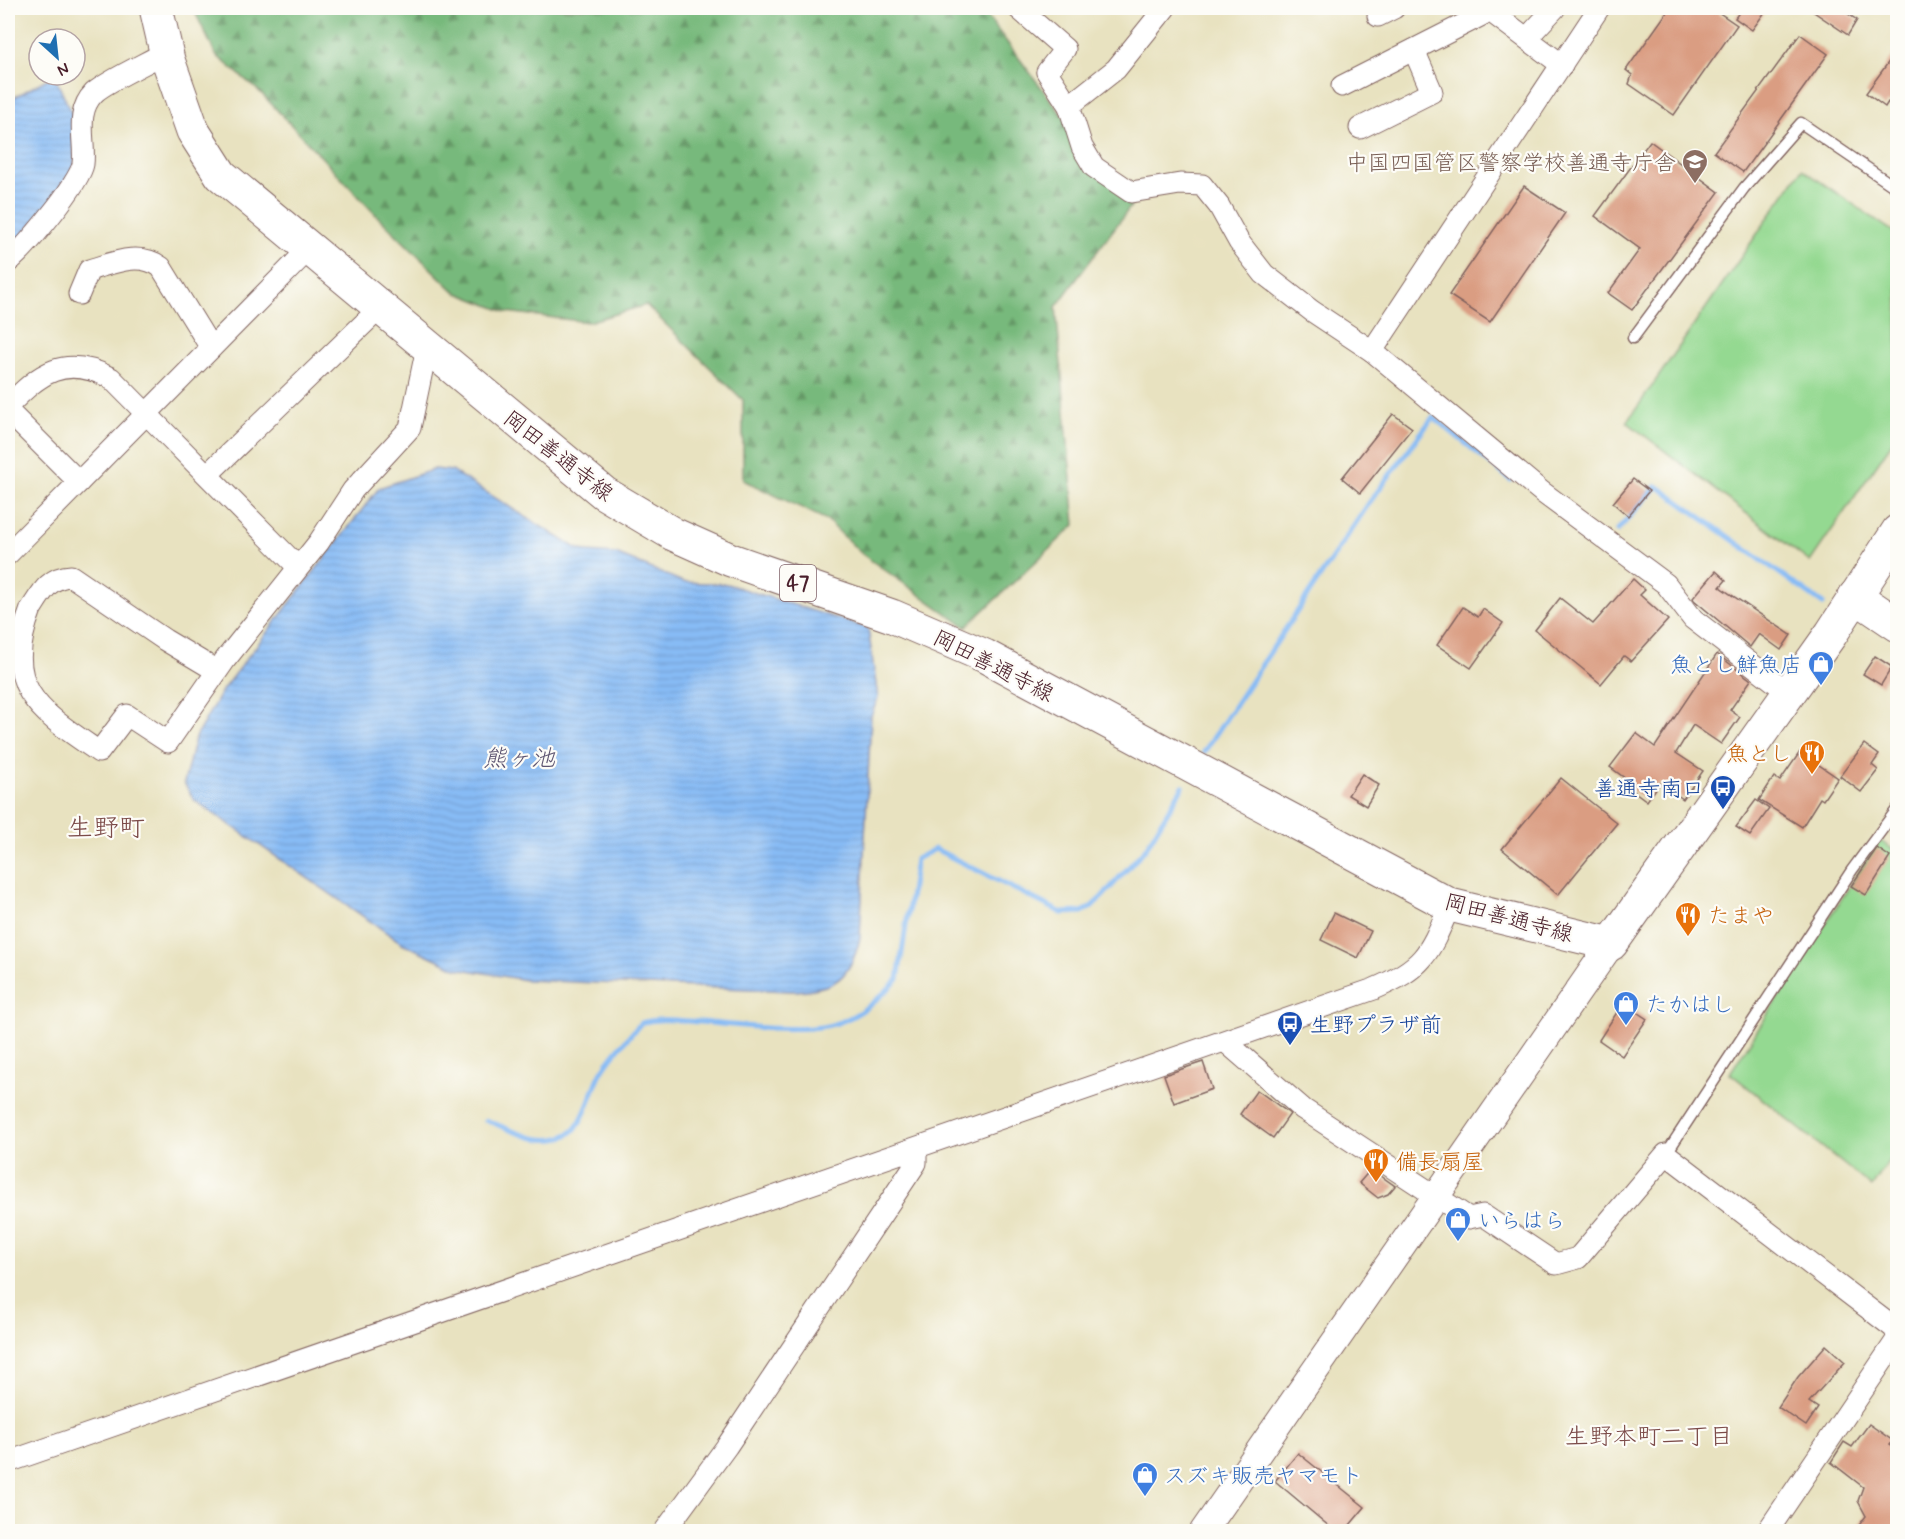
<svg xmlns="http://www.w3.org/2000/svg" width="1905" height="1539" font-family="Mynerve,'Klee One',sans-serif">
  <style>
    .forest { fill: url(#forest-firs); stroke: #606c53; stroke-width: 1.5 }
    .pitch { fill: #94d991; stroke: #6f7c5e; stroke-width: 1.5 }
    .water { fill: url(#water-rules); stroke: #686d90; stroke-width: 1.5 }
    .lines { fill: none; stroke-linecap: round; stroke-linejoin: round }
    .stream { stroke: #87bbf5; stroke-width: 5 }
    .building { fill: #da9d82 }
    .service-casing { stroke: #81635f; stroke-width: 13 }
    .minor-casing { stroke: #81635f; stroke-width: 23 }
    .tertiary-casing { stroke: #81635f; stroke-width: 29 }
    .primary-casing { stroke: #81635f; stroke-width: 35 }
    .service { stroke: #fff; stroke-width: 10 }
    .minor { stroke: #fff; stroke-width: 21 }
    .tertiary { stroke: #fff; stroke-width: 27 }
    .primary { stroke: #fff; stroke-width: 33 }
    .labels { text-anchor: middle; stroke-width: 4.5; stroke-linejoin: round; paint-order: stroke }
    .shield { fill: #fdfcf7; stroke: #806168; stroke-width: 1.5 }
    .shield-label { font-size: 21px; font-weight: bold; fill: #4a1f2b }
    .education-label { font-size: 22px; fill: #785e54; stroke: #fdfcf7; text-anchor: end }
    .street-label { font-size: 22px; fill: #4a1f2b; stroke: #fdfcf7 }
    .shop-label { font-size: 22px; fill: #366cbe; stroke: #fdfcf7; text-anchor: start }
    .food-label { font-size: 22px; fill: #c56008; stroke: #fdfcf7; text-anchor: start }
    .transit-label { font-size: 22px; fill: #164399; stroke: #fdfcf7; text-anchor: end }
    .water-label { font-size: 24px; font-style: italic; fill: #5f5672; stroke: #fdfcf7 }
    .neighbourhood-label { font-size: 24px; fill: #7c4b49; stroke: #fdfcf7 }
    .quarter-label { font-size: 26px; fill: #7c4b49; stroke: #fdfcf7 }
  </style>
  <defs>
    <pattern id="forest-firs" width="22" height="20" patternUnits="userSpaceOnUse" patternTransform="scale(1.5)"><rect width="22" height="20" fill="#77b97b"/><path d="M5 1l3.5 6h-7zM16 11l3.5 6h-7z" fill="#649665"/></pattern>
    <pattern id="water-rules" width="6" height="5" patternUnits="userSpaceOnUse" patternTransform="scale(1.5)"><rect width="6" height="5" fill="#87bbf5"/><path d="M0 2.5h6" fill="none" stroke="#76a0d2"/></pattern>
  </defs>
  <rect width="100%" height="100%" fill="#fdfcf7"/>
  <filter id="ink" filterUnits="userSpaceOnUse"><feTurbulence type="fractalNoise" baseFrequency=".0167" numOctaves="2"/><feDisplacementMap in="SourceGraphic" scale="12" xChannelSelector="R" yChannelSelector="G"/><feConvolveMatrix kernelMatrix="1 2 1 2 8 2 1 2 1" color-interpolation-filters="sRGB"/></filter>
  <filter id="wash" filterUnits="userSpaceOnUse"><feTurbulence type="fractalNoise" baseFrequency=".008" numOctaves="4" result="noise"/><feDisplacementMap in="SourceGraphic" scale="24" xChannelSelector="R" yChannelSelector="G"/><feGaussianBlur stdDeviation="1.35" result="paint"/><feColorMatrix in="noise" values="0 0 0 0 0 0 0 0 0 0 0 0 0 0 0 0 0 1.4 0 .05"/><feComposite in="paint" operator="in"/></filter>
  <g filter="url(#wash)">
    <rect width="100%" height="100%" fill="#e8e2c0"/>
    <!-- forest -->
    <polygon class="forest" points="193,8 981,8 1131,206 1056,307 1075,525 966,627 862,554 827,520 743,480 743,400 646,305 588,322 506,312 455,292 377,216 260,92 216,55"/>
    <!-- pitch -->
    <g class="pitch">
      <polygon points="1802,169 1898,235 1897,435 1810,562 1627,422"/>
      <polygon points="1879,840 1897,852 1897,1148 1872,1187 1730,1073"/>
    </g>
    <!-- water -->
    <g class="water">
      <polygon points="54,75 73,116 75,168 66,185 8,252 8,101"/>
      <path d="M435,469L452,471L574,547L587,552L616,554L683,582L727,584L868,628L878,698L871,716L860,938C850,980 834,990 791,991L525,980L456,968L402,943L194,800L184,783L195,738L223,689L379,488Z"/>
    </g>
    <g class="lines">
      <!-- stream -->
      <g class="stream">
        <polyline points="1617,531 1657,486 1823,604"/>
        <polyline points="1204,752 1369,503 1433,417 1511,480"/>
        <path d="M486,1120C510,1129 549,1152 573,1131C585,1120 593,1088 601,1073C611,1055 628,1038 641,1023C661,1017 681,1021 701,1022C734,1025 804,1034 834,1024C860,1016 880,998 898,979L916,859L935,849L1062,913L1082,912L1090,908L1102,897L1146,848L1183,786"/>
      </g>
    </g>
    <g id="blocks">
      <!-- building -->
      <g class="building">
        <polygon points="1670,8 1712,8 1737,25 1674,115 1629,84 1632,75 1626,70"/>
        <polygon points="1742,8 1768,8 1752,30 1735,18"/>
        <polygon points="1808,8 1839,8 1857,20 1848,35"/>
        <polygon points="1800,34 1828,54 1743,172 1714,152"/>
        <polygon points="1898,49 1898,108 1888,102 1885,107 1866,93"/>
        <polygon points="1650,141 1719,192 1632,310 1608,293 1640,249 1595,216"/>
        <polygon points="1524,186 1565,213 1490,322 1449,295"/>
        <polygon points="1393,414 1412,428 1360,493 1342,478"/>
        <polygon points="1633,479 1649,491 1628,516 1613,503"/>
        <polygon points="1716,571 1726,580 1720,587 1791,635 1781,650 1759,634 1750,647 1694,600 1693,598"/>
        <polygon points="1633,579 1645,590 1640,595 1668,620 1631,661 1624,656 1601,684 1535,630 1560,598 1593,624"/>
        <polygon points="1463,607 1478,617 1483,609 1503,623 1471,668 1437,645"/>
        <polygon points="1717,654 1751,680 1730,710 1740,717 1721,744 1693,725 1676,753 1703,771 1683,799 1660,783 1647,801 1627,786 1630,782 1610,767 1636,733 1655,747"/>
        <polygon points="1875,656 1892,667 1881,685 1863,674"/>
        <polygon points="1864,744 1879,755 1872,765 1878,770 1861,792 1840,776"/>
        <polygon points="1800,752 1838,778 1823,800 1820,798 1802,827 1759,800 1774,777 1780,781"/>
        <polygon points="1362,774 1379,785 1366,806 1348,795"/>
        <polygon points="1561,778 1617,823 1558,895 1502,849"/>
        <polygon points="1756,800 1769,809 1750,836 1736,827"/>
        <polygon points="1877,848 1890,857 1866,895 1851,886"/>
        <polygon points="1334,913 1371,931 1358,958 1321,940"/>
        <polygon points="1623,1003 1647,1019 1622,1056 1599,1040"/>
        <polygon points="1203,1062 1212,1089 1174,1103 1164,1075"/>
        <polygon points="1257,1090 1290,1114 1273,1138 1240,1114"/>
        <polygon points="1371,1169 1395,1186 1388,1194 1378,1198 1359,1183"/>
        <polygon points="1826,1345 1845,1362 1809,1402 1818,1408 1806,1426 1778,1407 1798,1377"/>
        <polygon points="1869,1424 1893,1441 1890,1445 1898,1450 1898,1532 1854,1532 1866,1516 1858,1501 1863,1487 1831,1462 1844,1442 1852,1447"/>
        <polygon points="1298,1453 1365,1507 1344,1532 1336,1532 1275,1481"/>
      </g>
    </g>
  </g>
  <g filter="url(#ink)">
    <use href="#blocks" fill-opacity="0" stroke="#81635f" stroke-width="1.5"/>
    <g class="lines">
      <defs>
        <g id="service">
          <polyline points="1633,338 1744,188 1801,123 1898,189"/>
          <polyline points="1666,1154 1852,870 1898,808"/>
        </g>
        <g id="minor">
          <polyline points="1018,8 1065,49 1047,72 1069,106 1082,147 1094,167 1131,192 1180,184 1202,185 1219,206 1239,242 1264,274 1312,311 1372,351 1542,492 1666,584 1693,619 1789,693"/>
          <polyline points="1486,8 1562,65"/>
          <polyline points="1378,16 1394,8"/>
          <polyline points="1527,38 1555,8"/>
          <polyline points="1342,86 1496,8"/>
          <polyline points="1069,106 1116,69 1165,8"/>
          <polyline points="1360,128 1432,92 1414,50"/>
          <path d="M8,262C24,250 80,183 83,164C86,141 74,113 94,93C105,82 149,62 166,52"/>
          <path d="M79,294L89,270C113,263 139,251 161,267L211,348"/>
          <polyline points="1372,351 1599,8"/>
          <path d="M8,406C40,373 64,354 111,378L297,566"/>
          <polyline points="8,411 79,482"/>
          <polyline points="208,474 380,308"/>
          <polyline points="8,554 310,248"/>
          <path d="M217,671L165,640L71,576C49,577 42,592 31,609C0,689 41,712 99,752L127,715L168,742L225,660L319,542L353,490L410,428L427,347"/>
          <polyline points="1226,1042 1303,1109 1469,1218 1483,1215 1556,1264 1578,1258 1666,1154 1894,1328 1898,1337"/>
          <path d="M8,1462L1374,989C1425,967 1429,954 1450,905"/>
          <polyline points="664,1532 727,1446 916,1163 916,1149"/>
          <polyline points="1767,1532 1898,1338"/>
        </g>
        <polyline id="tertiary" points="1203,1532 1611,944"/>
        <g id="primary">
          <polyline points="156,8 168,60 193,131 221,175 604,493 673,534 731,560 892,616 985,656 1450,905 1611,944 1831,634 1898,531"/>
          <polyline points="1855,596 1898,625"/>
        </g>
      </defs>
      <!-- service casing -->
      <use href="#service" class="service-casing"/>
      <!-- minor casing -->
      <use href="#minor" class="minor-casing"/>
      <!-- tertiary casing -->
      <use href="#tertiary" class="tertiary-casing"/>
      <!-- primary casing -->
      <use href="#primary" class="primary-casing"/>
      <!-- service -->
      <use href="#service" class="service"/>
      <!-- minor -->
      <use href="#minor" class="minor"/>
      <!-- tertiary -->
      <use href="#tertiary" class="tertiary"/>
      <!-- primary -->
      <use href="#primary" class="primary"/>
    </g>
  </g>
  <!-- icons -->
  <defs>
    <symbol id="school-pin" viewBox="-11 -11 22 30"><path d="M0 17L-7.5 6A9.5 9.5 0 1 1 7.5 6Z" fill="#8d6e63" stroke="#fdfcf7"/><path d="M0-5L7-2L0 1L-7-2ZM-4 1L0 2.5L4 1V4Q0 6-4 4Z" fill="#fff"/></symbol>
    <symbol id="shop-pin" viewBox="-11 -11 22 30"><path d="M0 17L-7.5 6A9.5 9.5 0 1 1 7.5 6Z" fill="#3f7fe0" stroke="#fdfcf7"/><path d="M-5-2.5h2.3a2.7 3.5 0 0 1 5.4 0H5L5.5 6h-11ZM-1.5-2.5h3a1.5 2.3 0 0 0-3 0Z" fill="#fff"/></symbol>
    <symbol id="restaurant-pin" viewBox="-11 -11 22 30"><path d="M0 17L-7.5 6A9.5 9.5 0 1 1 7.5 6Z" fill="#e8710a" stroke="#fdfcf7"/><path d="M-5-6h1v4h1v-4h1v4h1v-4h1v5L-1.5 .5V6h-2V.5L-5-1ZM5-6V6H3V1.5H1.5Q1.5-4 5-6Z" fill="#fff"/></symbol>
    <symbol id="bus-pin" viewBox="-11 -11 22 30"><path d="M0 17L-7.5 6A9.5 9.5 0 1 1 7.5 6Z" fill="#1a4fb4" stroke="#fdfcf7"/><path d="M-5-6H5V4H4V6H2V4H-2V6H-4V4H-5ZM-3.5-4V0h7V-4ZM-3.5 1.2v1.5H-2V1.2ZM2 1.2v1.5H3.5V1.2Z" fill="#fff"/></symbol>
  </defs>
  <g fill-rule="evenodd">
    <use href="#school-pin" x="1680" y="147" width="30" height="40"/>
    <use href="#shop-pin" x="1806" y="649" width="30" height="40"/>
    <use href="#restaurant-pin" x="1797" y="738" width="30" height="40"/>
    <use href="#bus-pin" x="1708" y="773" width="30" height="40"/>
    <use href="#restaurant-pin" x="1673" y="900" width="30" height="40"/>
    <use href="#shop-pin" x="1611" y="989" width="30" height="40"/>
    <use href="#bus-pin" x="1275" y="1009" width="30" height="40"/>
    <use href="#restaurant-pin" x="1361" y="1146" width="30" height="40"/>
    <use href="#shop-pin" x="1443" y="1205" width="30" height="40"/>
    <use href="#shop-pin" x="1130" y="1460" width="30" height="40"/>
  </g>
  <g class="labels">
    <!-- shield labels -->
    <rect class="shield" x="780" y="565" width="36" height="36" rx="4.5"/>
    <g class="shield-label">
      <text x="798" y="590">47</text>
    </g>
    <!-- education labels -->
    <g class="education-label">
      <text x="1676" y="170">中国四国管区警察学校善通寺庁舎</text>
    </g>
    <!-- street labels -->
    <g class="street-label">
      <text transform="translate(559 455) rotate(38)" y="8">岡田善通寺線</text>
      <text transform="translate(994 665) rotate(27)" y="8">岡田善通寺線</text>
      <text transform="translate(1509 917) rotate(15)" y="8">岡田善通寺線</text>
    </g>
    <!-- shop labels -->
    <g class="shop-label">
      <text x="1802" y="672" text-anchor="end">魚とし鮮魚店</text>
      <text x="1646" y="1012">たかはし</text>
      <text x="1478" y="1228">いらはら</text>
      <text x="1164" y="1483">スズキ販売ヤマモト</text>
    </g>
    <!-- food labels -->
    <g class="food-label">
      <text x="1792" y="761" text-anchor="end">魚とし</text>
      <text x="1708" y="923">たまや</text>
      <text x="1396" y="1169">備長扇屋</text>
    </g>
    <!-- transit labels -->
    <g class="transit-label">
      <text x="1704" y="796">善通寺南口</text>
      <text x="1310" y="1032" text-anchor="start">生野プラザ前</text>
    </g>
    <!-- water labels -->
    <g class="water-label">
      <text x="519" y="766">熊ヶ池</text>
    </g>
    <!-- neighbourhood labels -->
    <g class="neighbourhood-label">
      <text x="1649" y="1444">生野本町二丁目</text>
    </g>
    <!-- quarter labels -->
    <g class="quarter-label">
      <text x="106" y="836">生野町</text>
    </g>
  </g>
  <!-- margin -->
  <rect width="1905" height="1539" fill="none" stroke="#fdfcf7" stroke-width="30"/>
  <!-- north arrow -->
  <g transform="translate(57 57) rotate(153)"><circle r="28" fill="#fdfcf7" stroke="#b5a4a5" stroke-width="1.5"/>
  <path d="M0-4.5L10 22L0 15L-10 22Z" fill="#1f6fb2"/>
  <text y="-9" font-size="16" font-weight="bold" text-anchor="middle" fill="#4a1f2b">N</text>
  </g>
</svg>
